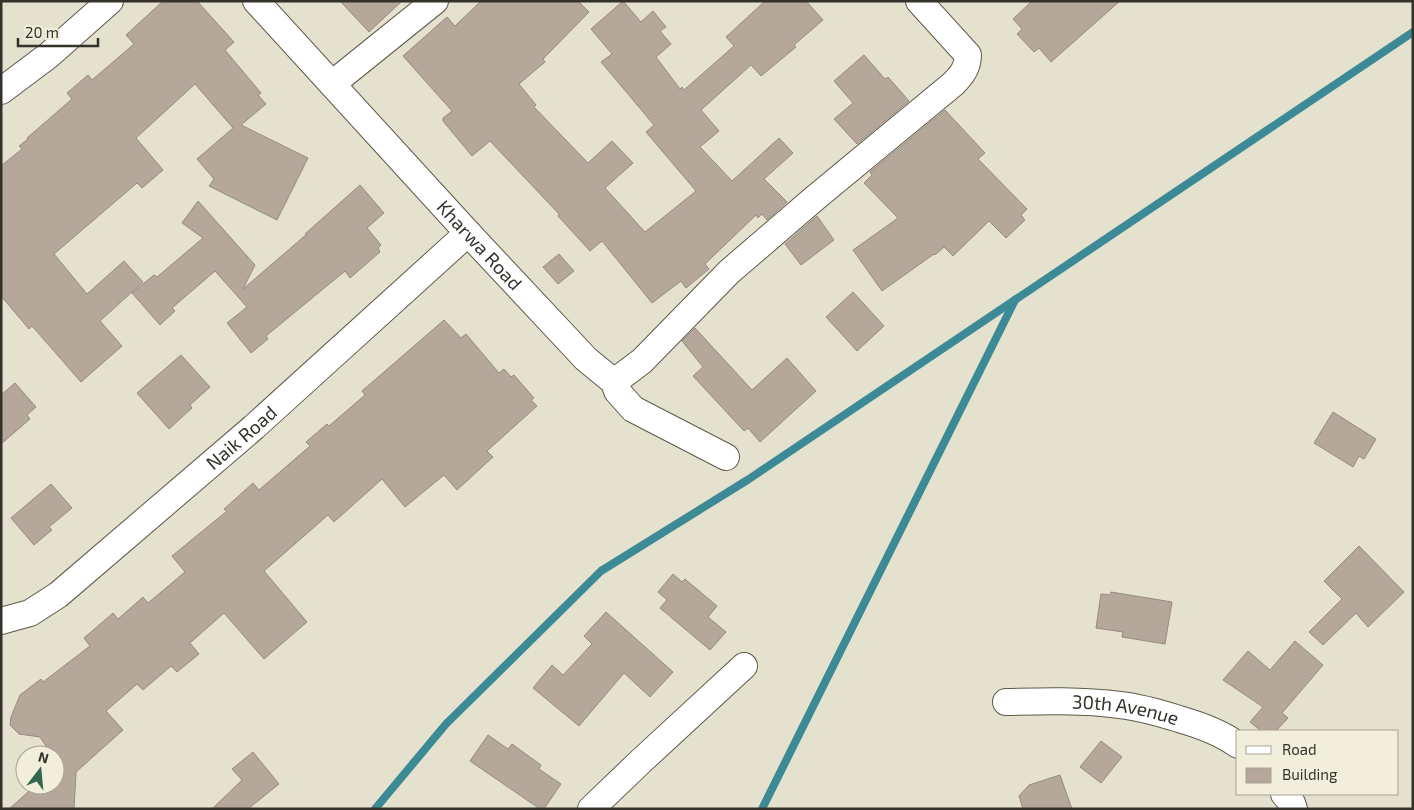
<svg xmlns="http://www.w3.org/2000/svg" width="1414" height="810" font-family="'Exo 2',sans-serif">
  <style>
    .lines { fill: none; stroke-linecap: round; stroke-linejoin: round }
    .stream { stroke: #3b8a96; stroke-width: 8 }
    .building { fill: #b6a79b; stroke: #998a7f }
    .minor-casing { stroke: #5d5a4a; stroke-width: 28 }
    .minor { stroke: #fff; stroke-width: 26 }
    .labels { text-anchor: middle; stroke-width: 4; stroke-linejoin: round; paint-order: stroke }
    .street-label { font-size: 19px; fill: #34322b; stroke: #f2eedc }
  </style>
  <rect width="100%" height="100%" fill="#e5e1cf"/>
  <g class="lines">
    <!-- stream -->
    <g class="stream">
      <polyline points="375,809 446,724 601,571 749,479 1413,32"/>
      <polyline points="762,809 1015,300"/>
    </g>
  </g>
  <!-- building -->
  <g class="building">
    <polygon points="163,1 197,1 234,42 225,50 261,93 258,95 266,104 241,125 308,158 277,220 209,186 214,179 197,159 233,128 195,84 136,138 163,170 142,188 137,183 54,254 87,294 124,261 143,282 100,321 122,346 81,382 32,326 29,329 1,296 1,166 22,149 19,146 28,139 27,138 72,99 67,93 88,75 92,80 134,44 126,35"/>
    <polygon points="340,1 402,1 369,32"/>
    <polygon points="481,1 578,1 589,12 543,59 545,62 519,84 536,105 534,107 588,163 612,141 633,163 605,188 645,232 696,191 646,132 654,125 601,62 612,54 591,29 623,1 641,22 653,11 666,27 660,31 671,44 656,57 680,89 682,87 684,90 734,46 726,37 765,1 806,1 823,20 794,45 796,47 761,76 751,65 701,110 719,131 700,147 732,181 779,138 793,153 764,179 787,202 767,220 762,214 758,218 756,215 705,264 709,269 686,288 681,281 652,303 602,241 590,251 558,216 559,214 490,141 472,156 443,121 443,118 452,111 403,56 447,17 455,26"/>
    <polygon points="1032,1 1120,1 1051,62 1039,48 1034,52 1017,34 1022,29 1013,19"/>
    <polygon points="864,55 885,79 888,77 909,101 857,144 834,119 853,103 834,81"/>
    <polygon points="945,110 985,153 978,159 1027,209 1021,215 1025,220 1006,238 989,221 953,256 944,247 935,255 934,254 882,291 853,250 898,218 864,183 872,175 870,172"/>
    <polygon points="360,185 384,213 367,228 381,245 378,248 380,252 350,278 345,271 266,336 268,339 251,353 227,323 247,307 215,271 172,308 175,311 160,325 132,293 154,275 157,277 203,238 182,223 198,201 255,265 243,289 307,234 305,234"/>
    <polygon points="817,216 834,240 801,265 785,244"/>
    <polygon points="559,254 574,271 558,284 543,267"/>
    <polygon points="853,292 884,326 857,351 826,317"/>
    <polygon points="444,320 461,338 466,334 499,373 504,369 511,377 514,375 534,398 531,400 537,406 487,451 493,457 457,490 444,475 405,507 382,479 334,522 328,515 264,571 307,622 264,659 224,613 190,643 199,654 177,672 171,666 143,690 137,684 106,711 123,730 76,772 74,809 9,809 36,785 55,785 55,755 52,755 40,737 19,734 10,725 11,717 20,695 41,679 43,682 90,646 84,638 113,613 118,619 143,597 148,603 185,572 172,556 227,511 224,509 253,483 259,490 310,446 306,442 327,424 329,426 365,395 362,391"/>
    <polygon points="695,328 752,390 787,358 816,391 760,442 748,428 744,431 693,376 703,367 682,341"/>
    <polygon points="181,355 210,387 190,405 192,408 169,429 137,393"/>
    <polygon points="15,383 36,407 27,415 30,419 1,444 1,395"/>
    <polygon points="1333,412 1376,439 1364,459 1359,456 1353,467 1314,443"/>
    <polygon points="51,484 72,508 49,527 52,530 34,545 11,518"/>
    <polygon points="1359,546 1404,592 1368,627 1356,613 1323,645 1309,632 1342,599 1324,581"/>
    <polygon points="673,574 682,582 685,579 717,606 708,617 726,632 710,650 660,608 667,600 658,592"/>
    <polygon points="1111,592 1172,602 1165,644 1122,637 1123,632 1096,628 1101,594 1110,595"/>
    <polygon points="606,612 673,672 650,697 624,673 579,726 533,688 552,665 563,675 592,644 584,636"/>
    <polygon points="1295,641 1323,665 1282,713 1288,718 1276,731 1261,731 1250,722 1263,707 1223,680 1248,651 1270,670"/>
    <polygon points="488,735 508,749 512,744 541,765 539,769 561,784 544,809 540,809 470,761"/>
    <polygon points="1101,741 1122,757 1101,783 1080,767"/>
    <polygon points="253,752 279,784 248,809 212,809 242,780 232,769"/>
    <polygon points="1060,775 1072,809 1023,809 1019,796 1029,785"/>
  </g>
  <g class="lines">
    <defs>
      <g id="minor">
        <path id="s1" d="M256,1L468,233L586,359L614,382L617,391L633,409L726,457"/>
        <polyline points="332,84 435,1"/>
        <polyline points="1,91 49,55 110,1"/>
        <path d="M614,382L642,361L729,272L815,198L953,84C961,76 968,68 968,55L919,1"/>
        <path id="s2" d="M1,621L30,613L58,595L254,427L468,233"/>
        <path id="s3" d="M1006,702C1044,701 1082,700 1120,705C1139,707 1160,713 1179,719C1200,725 1220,732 1238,745"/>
        <polyline points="1284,794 1292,803 1294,809"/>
        <polyline points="591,809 640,762 744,666"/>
      </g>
    </defs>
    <!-- minor casing -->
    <use href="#minor" class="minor-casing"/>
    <!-- minor -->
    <use href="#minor" class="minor"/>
  </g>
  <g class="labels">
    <!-- street labels -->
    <g class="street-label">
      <text dy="7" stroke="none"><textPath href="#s1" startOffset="331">Kharwa Road</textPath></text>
      <text dy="7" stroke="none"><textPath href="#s2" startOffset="305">Naik Road</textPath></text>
      <text dy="7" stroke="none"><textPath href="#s3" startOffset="120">30th Avenue</textPath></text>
    </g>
  </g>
  <!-- border -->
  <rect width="1414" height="810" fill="none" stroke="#34322b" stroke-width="5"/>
  <!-- legend -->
  <rect x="1236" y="730" width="162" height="65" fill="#f2eedc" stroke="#a6a395"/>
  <rect x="1246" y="746" width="25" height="8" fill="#ffffff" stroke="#a6a395"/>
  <text x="1282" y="755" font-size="15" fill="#34322b">Road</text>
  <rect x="1246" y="768" width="25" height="15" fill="#b6a79b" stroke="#a6a395"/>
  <text x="1282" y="780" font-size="15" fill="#34322b">Building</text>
  <!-- north arrow -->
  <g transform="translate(40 770) rotate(16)"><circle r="24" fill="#f2eedc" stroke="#a6a395"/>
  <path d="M0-4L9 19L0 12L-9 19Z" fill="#31674d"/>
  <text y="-8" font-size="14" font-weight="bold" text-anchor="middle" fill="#34322b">N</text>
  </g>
  <!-- scale -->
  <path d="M18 38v8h80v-8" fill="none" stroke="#34322b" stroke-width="2.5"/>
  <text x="25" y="38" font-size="15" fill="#34322b" stroke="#f2eedc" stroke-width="4" paint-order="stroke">20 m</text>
</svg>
